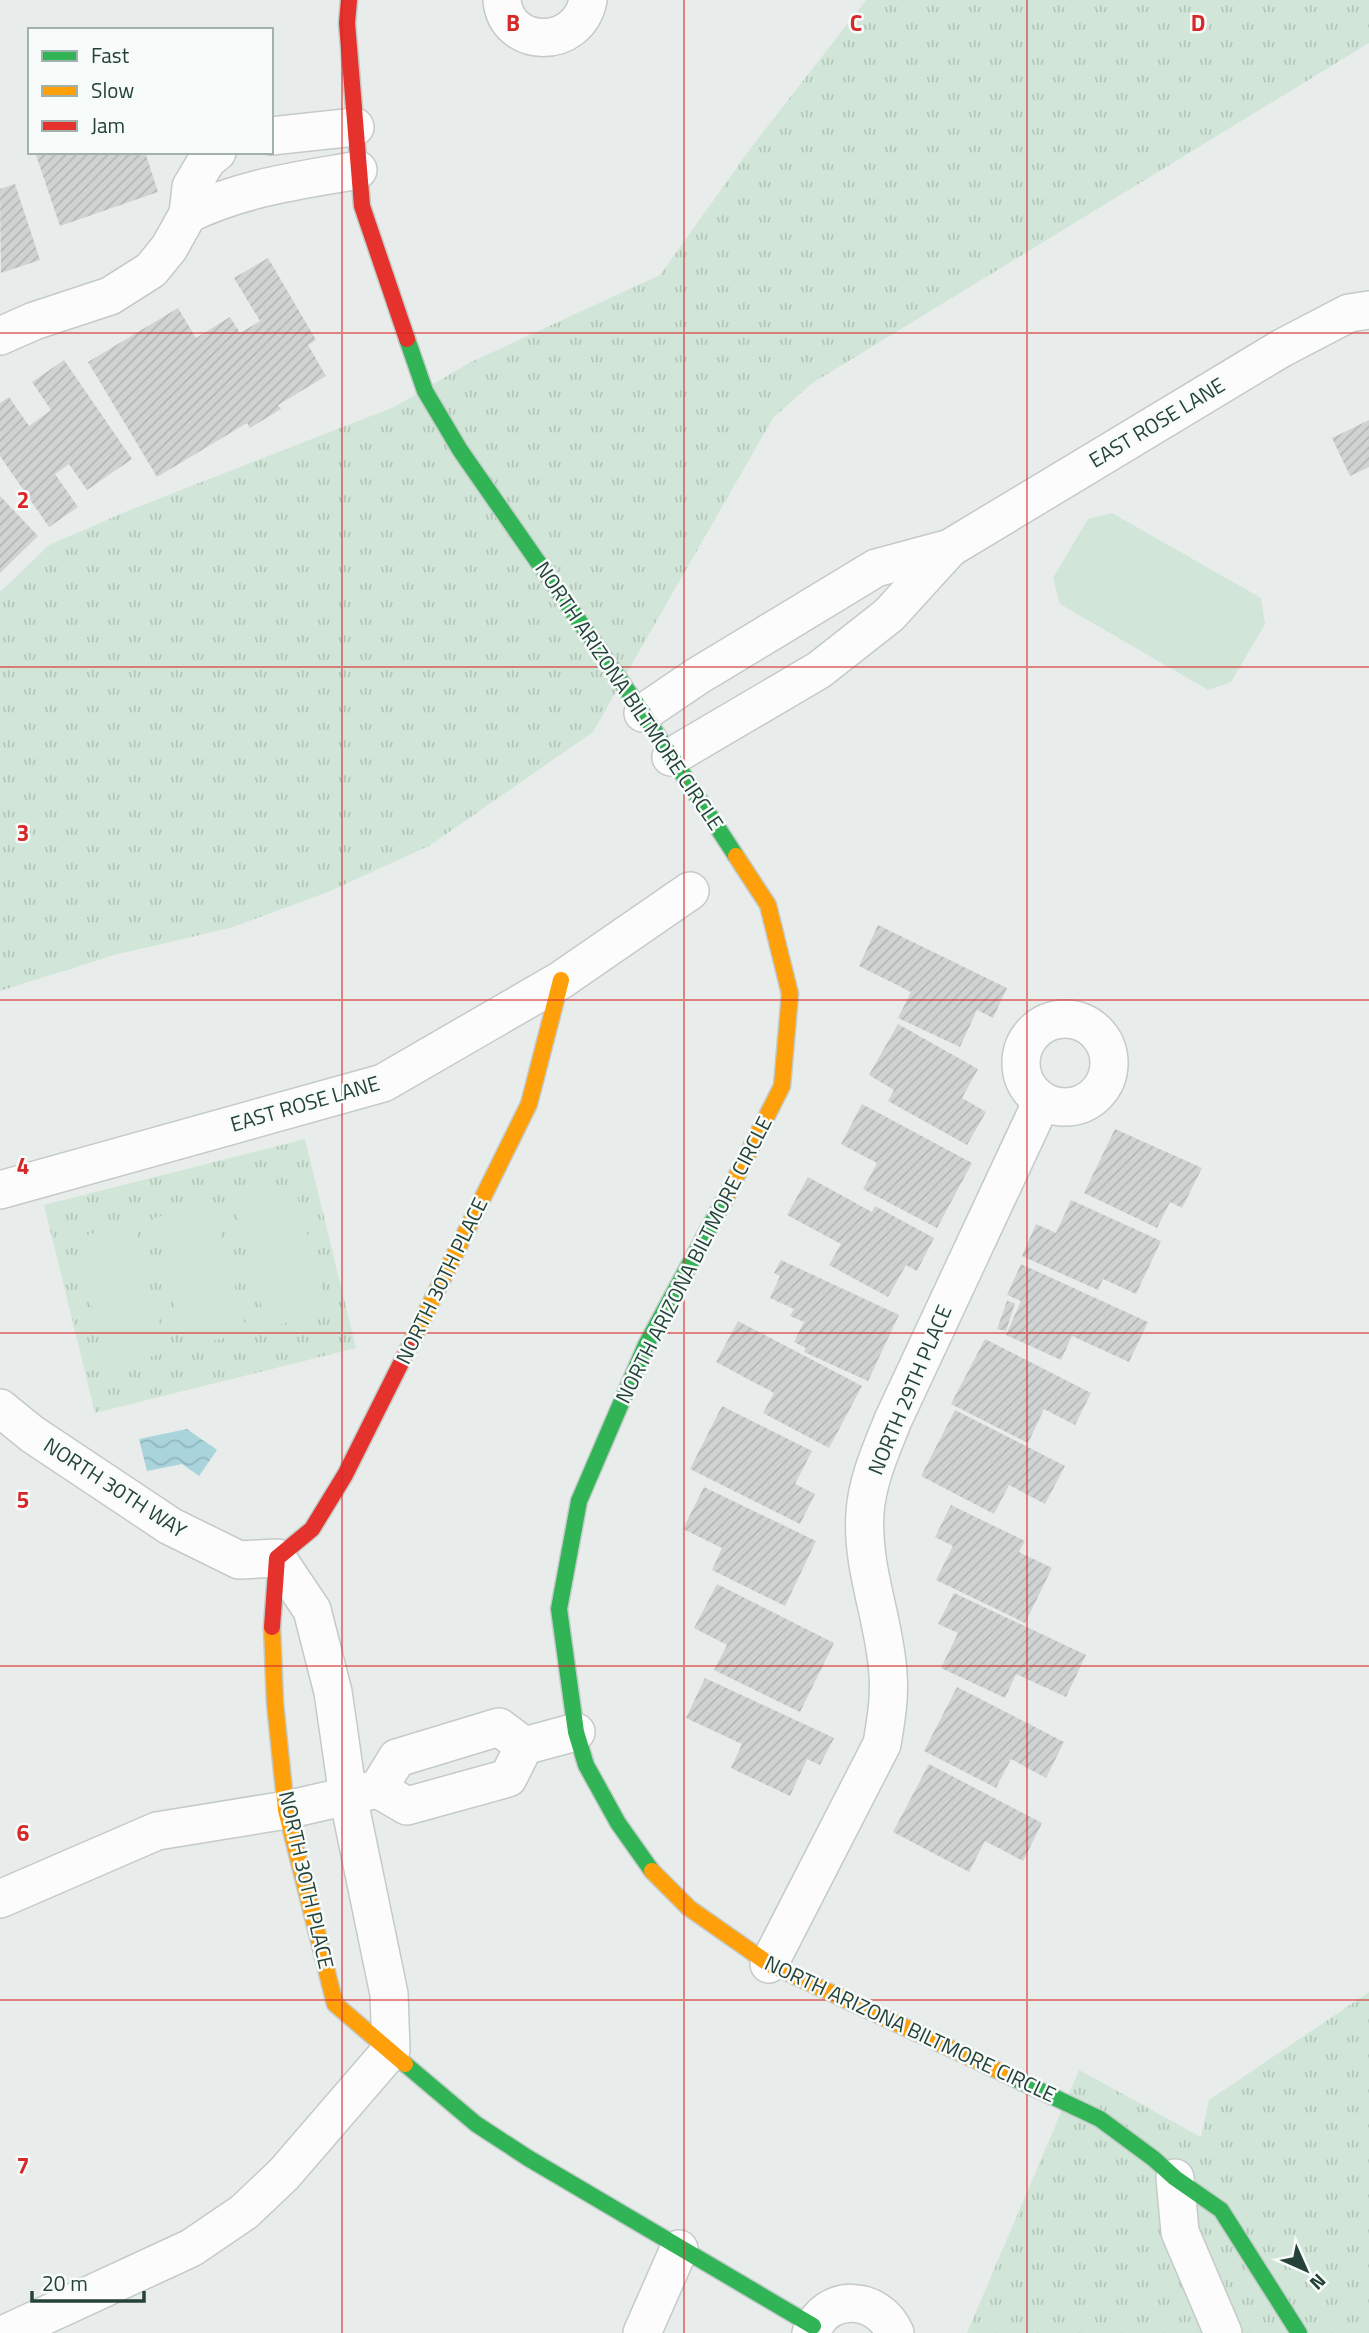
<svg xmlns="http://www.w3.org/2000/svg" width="1369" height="2333" font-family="'Titillium Web',sans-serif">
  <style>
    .grass { fill: url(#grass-tufts) }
    .garden { fill: #d1e6d8 }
    .water { fill: url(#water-waves) }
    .building { fill: url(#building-hatch) }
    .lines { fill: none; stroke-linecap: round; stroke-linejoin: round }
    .street-casing { stroke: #c5cac8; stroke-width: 40 }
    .fast-casing { stroke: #c3cbc8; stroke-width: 19 }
    .slow-casing { stroke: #c3cbc8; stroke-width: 19 }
    .jam-casing { stroke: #c3cbc8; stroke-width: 19 }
    .street { stroke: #fcfcfc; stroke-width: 37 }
    .fast { stroke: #30b455; stroke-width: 16 }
    .slow { stroke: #ff9f0a; stroke-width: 16 }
    .jam { stroke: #e5322d; stroke-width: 16 }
    .grid { fill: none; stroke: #d62828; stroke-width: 2; stroke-opacity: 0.55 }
    .labels { text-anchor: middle; stroke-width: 5; stroke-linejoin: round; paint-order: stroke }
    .street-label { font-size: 21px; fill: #24423a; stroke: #f7fbf9 }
    .grid-label { font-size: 23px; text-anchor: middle; font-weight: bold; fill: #d62828; stroke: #f7fbf9; stroke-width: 5; stroke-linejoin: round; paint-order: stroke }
  </style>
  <defs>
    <pattern id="grass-tufts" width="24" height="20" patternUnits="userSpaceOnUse" patternTransform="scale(1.75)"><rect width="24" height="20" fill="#d1e6d8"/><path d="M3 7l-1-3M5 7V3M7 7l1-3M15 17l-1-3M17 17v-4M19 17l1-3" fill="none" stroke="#b3c6ba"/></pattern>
    <pattern id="water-waves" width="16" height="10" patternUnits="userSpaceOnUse" patternTransform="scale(1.75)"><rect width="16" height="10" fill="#a9d4db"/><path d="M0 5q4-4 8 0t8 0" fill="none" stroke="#91b7bd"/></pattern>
    <pattern id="building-hatch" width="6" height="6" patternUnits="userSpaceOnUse" patternTransform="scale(1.75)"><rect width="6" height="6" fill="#cfd4d2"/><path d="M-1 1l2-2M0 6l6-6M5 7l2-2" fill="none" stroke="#b2b7b5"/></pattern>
  </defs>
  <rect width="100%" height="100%" fill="#e8edeb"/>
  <!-- grass -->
  <g class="grass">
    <polygon points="866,0 1369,0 1369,43 811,384 773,418 593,732 429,846 328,892 230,928 114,955 0,991 0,592 49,545 130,510 394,407 469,363 660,275 753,145"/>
    <polygon points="305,1139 356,1348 95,1413 44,1205"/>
    <polygon points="1369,1992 1369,2333 967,2333 1079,2070 1201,2137 1209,2100"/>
  </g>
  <!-- garden -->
  <g class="garden">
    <polygon points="1112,513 1261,598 1265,624 1231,682 1208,690 1060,604 1053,578 1088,519"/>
    <polygon points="294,1183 327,1312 267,1328 234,1198"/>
    <polygon points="213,1203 247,1332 186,1348 154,1218"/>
    <polygon points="134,1223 167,1352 108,1368 75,1238"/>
  </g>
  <!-- water -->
  <polygon class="water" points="187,1429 217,1450 199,1476 182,1464 147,1471 139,1439"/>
  <!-- building -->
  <g class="building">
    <polygon points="35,152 145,152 158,192 60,226"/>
    <polygon points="15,184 40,260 1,273 0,189"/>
    <polygon points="268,258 316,340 308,345 326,376 278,405 281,409 250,428 247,423 157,477 88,362 178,308 196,338 230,317 240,333 260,321 234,278"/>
    <polygon points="64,360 132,459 87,490 69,464 55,474 78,507 49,527 0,456 0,403 9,397 29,426 51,410 32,382"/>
    <polygon points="1369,420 1369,467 1350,476 1332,438"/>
    <polygon points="0,496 38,536 0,573"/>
    <polygon points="878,925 1007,988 993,1018 977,1010 960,1047 898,1018 911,992 859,966"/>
    <polygon points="898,1024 978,1069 962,1098 986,1112 967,1145 888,1101 894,1090 869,1075"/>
    <polygon points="862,1104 972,1163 937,1228 863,1189 877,1163 841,1144"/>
    <polygon points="1115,1129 1202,1168 1182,1208 1170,1202 1157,1228 1084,1193"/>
    <polygon points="808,1177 872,1212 875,1206 934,1238 917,1271 906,1265 888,1297 829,1265 841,1244 787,1215"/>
    <polygon points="1071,1200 1161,1241 1136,1294 1103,1279 1098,1290 1022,1256 1036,1224 1056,1233"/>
    <polygon points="781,1260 899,1315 868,1381 804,1352 806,1348 794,1342 804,1322 790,1316 794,1309 770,1298 780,1276 774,1273"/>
    <polygon points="1021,1264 1148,1322 1129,1362 1072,1336 1061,1360 1006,1335 1021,1301 1007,1295"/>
    <polygon points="1007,1301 1015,1303 1006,1331 997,1329"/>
    <polygon points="738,1321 862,1386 829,1448 763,1413 774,1393 716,1362"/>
    <polygon points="985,1339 1091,1393 1075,1425 1044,1409 1028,1443 951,1404"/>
    <polygon points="722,1406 812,1451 795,1484 815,1494 800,1524 690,1469"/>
    <polygon points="955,1410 1065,1466 1045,1504 1009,1485 994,1514 921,1476"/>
    <polygon points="704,1487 816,1541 785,1606 712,1570 722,1548 683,1529"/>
    <polygon points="951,1505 1025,1541 1019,1552 1052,1568 1025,1623 936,1580 953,1546 935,1537"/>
    <polygon points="717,1584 834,1643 800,1712 714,1670 727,1645 694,1628"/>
    <polygon points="954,1593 1086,1655 1066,1697 1016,1674 1005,1698 941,1668 958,1633 938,1624"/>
    <polygon points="705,1678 834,1738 820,1765 807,1759 790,1796 731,1768 742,1744 686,1718"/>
    <polygon points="957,1687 1064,1742 1046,1778 1011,1759 996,1788 924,1751"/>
    <polygon points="929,1764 1042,1823 1023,1861 985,1841 969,1872 893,1832"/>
  </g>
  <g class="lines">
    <defs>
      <g id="street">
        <path d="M502,0C506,49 578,51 588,0"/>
        <polyline points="271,136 355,127"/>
        <path d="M188,214C245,187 297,181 358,170"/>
        <polyline points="0,336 34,321 110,296 151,270 169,248 188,214 191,187 207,160 217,152"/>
        <polyline points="643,713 696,677 876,568 950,548 1282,348 1349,313 1369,310"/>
        <polyline points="671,757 819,670 889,615 950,548"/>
        <circle cx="1065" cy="1063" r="44"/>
        <polyline points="0,1190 383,1083 561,980 690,891"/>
        <polyline points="0,1408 32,1434 170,1526 239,1560 277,1558 312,1610 333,1692 348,1796 389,1994 391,2050 284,2174 244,2212 191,2248 7,2333"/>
        <polyline points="378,1789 397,1758 499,1727 524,1746"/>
        <polyline points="0,1899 157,1831 286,1810 378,1789 407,1806 508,1778 524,1746 576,1732"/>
        <path d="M769,1964L882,1744C886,1720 890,1697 888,1674C885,1620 861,1568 865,1513C867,1481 881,1450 893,1420L1042,1101"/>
        <polyline points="1175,2178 1180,2232 1223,2333"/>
        <polyline points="642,2333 679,2249"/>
        <path d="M811,2333C826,2292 878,2295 895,2333"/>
      </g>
      <g id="fast">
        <polyline points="407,339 425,391 460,450 643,713 736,856"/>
        <polyline points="652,1871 618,1823 586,1765 576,1732 559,1609 579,1501 646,1345 727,1195"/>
        <polyline points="405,2064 476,2124 528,2158 813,2326"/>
        <polyline points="1003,2073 1100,2119 1154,2159 1175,2178 1221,2210 1299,2333"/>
      </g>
      <g id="slow">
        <polyline points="727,1195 782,1086 790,994 768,905 736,856"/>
        <polyline points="411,1343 529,1104 561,980"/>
        <polyline points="272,1627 275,1703 286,1810 335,2004 405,2064"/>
        <polyline points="652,1871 689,1908 769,1964 1003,2073"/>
      </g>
      <g id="jam">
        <polyline points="349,0 347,23 362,206 407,339"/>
        <polyline points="272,1627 277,1558 312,1529 345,1475 411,1343"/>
      </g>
    </defs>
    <!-- street casing -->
    <use href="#street" class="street-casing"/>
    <!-- fast casing -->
    <use href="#fast" class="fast-casing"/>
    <!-- slow casing -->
    <use href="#slow" class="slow-casing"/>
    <!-- jam casing -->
    <use href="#jam" class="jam-casing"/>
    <!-- street -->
    <use href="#street" class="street"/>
    <!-- fast -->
    <use href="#fast" class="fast"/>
    <!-- slow -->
    <use href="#slow" class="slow"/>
    <!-- jam -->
    <use href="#jam" class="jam"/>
  </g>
  <!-- grid -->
  <path class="grid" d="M342,0V2333M684,0V2333M1027,0V2333M0,333H1369M0,667H1369M0,1000H1369M0,1333H1369M0,1666H1369M0,2000H1369"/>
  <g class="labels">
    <!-- street labels -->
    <g class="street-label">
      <text transform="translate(1157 423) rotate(-31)" y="7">EAST ROSE LANE</text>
      <text transform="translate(629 696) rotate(56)" y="7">NORTH ARIZONA BILTMORE CIRCLE</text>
      <text transform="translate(305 1104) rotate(-16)" y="7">EAST ROSE LANE</text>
      <text transform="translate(694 1260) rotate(-63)" y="7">NORTH ARIZONA BILTMORE CIRCLE</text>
      <text transform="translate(442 1281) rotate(-64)" y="7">NORTH 30TH PLACE</text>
      <text transform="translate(910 1390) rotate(-67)" y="7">NORTH 29TH PLACE</text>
      <text transform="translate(115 1488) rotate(33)" y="7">NORTH 30TH WAY</text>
      <text transform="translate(306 1880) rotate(77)" y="7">NORTH 30TH PLACE</text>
      <text transform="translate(910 2029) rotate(25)" y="7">NORTH ARIZONA BILTMORE CIRCLE</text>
    </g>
  </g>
  <g class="grid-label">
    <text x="513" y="31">B</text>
    <text x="856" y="31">C</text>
    <text x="1198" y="31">D</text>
    <text x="23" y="508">2</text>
    <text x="23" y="841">3</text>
    <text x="23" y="1174">4</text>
    <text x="23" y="1508">5</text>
    <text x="23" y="1841">6</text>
    <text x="23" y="2174">7</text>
  </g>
  <!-- legend -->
  <rect x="28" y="28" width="245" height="126" fill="#f7fbf9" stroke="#a3b1ad" stroke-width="2"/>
  <rect x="42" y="51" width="35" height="10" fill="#30b455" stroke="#a3b1ad" stroke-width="2"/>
  <text x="91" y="63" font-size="21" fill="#24423a">Fast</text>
  <rect x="42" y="86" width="35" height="10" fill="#ff9f0a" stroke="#a3b1ad" stroke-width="2"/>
  <text x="91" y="98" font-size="21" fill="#24423a">Slow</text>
  <rect x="42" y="121" width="35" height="10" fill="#e5322d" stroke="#a3b1ad" stroke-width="2"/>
  <text x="91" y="133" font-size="21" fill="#24423a">Jam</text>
  <!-- north arrow -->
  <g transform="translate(1306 2270) rotate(135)" stroke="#f7fbf9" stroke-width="5" paint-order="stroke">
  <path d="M0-5L12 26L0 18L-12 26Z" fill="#24423a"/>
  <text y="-10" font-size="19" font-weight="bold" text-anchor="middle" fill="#24423a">N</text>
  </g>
  <!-- scale -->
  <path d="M32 2291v10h112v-10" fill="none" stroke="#24423a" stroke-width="3.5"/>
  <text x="42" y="2291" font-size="21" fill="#24423a" stroke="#f7fbf9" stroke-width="5" paint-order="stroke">20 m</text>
</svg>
